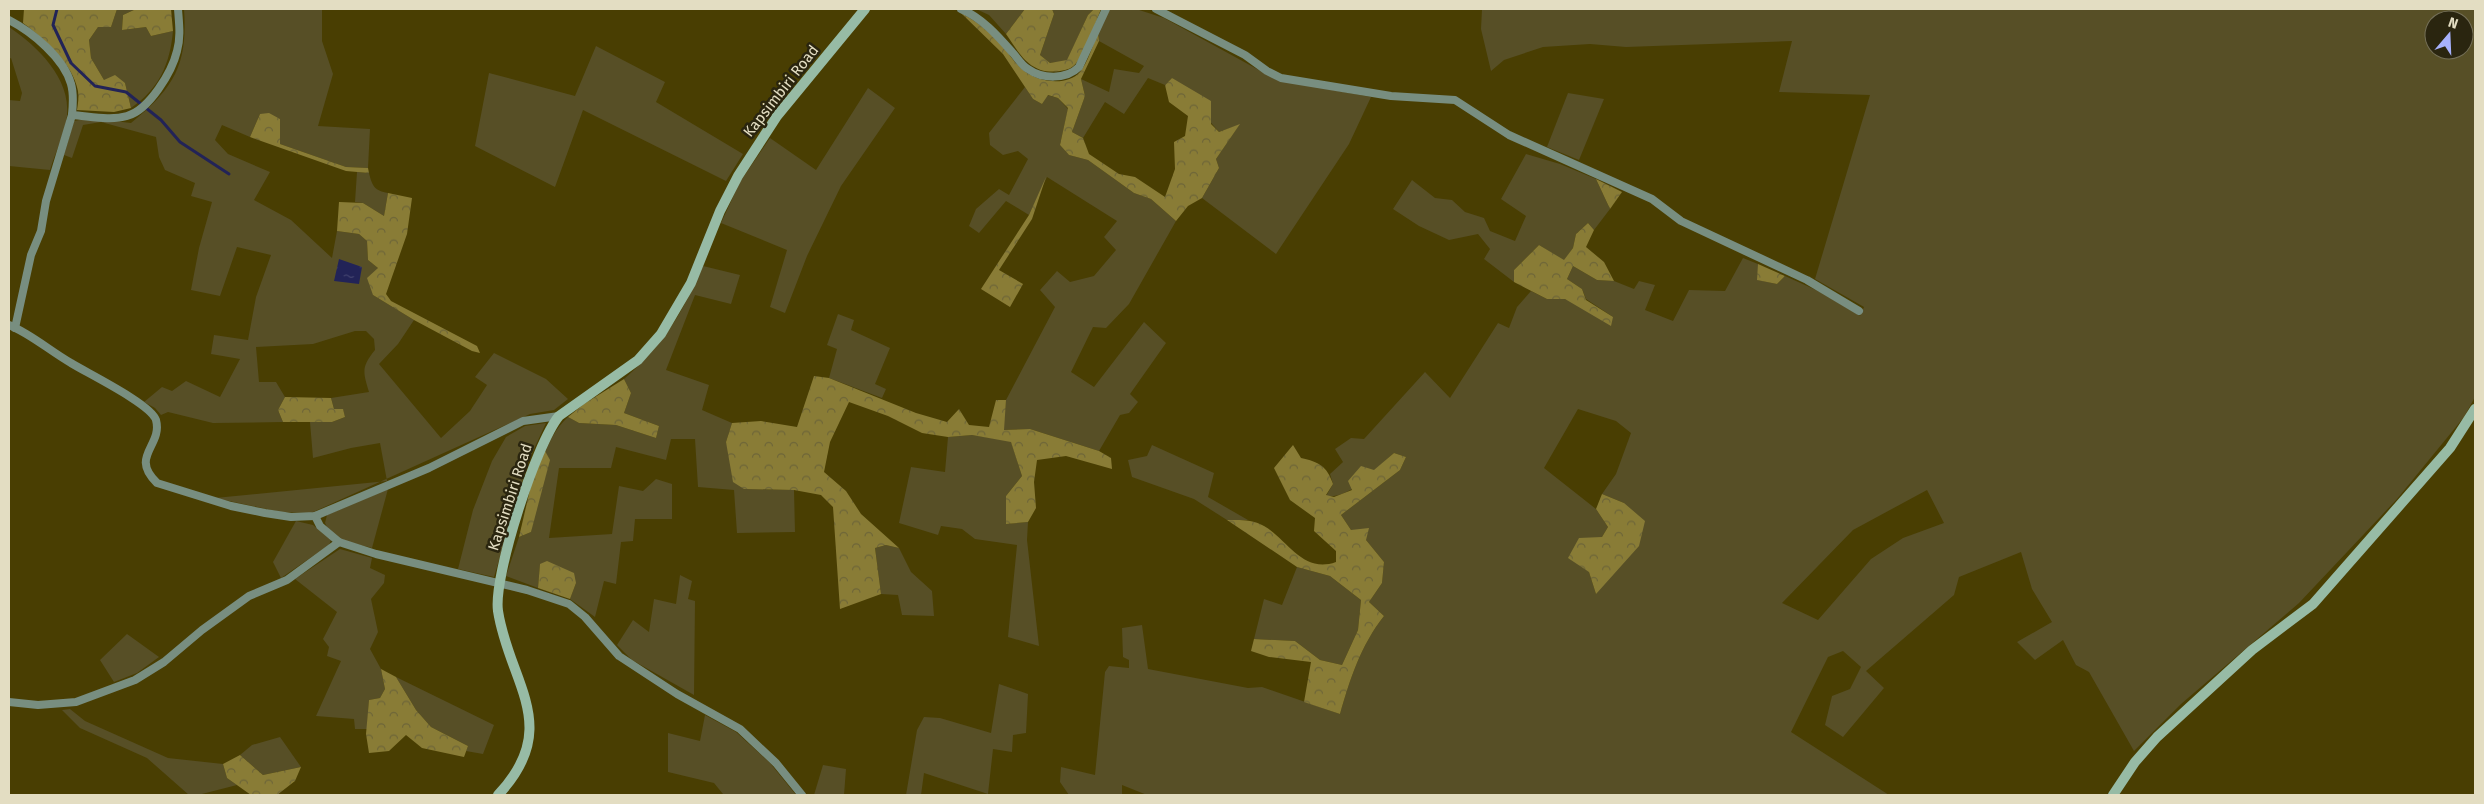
<svg xmlns="http://www.w3.org/2000/svg" width="2484" height="804" font-family="'Fira Sans',sans-serif">
  <style>
    .grass { fill: #574f26; fill-rule: evenodd }
    .forest { fill: url(#forest-crowns) }
    .water { fill: url(#water-ripples) }
    .lines { fill: none; stroke-linecap: round; stroke-linejoin: round }
    .stream { stroke: #222357; stroke-width: 3 }
    .street { stroke: #788e80; stroke-width: 8 }
    .secondary { stroke: #97bba5; stroke-width: 10 }
    .labels { text-anchor: middle; stroke-width: 5; stroke-linejoin: round; paint-order: stroke }
    .street-label { font-size: 15px; fill: #e3ddc2; stroke: #2a250f }
  </style>
  <defs>
    <pattern id="forest-crowns" width="20" height="18" patternUnits="userSpaceOnUse" patternTransform="scale(1.25)"><rect width="20" height="18" fill="#897c36"/><path d="M2 6a3 3 0 1 1 6 0M12 15a3 3 0 1 1 6 0" fill="none" stroke="#6d6538"/></pattern>
    <pattern id="water-ripples" width="26" height="14" patternUnits="userSpaceOnUse" patternTransform="scale(1.25)"><rect width="26" height="14" fill="#222357"/><path d="M2 4q2-2 4 0t4 0M15 11q2-2 4 0t4 0" fill="none" stroke="#42426e"/></pattern>
  </defs>
  <rect width="100%" height="100%" fill="#493e02"/>
  <!-- grass -->
  <g class="grass">
    <path d="M117,9H136L123,15L122,30L146,27L151,36L173,31C170,64 159,89 131,108L125,83L104,80L91,58L89,40L98,27H111Z"/>
    <path d="M184,9H322V41L333,74L318,126L370,129L368,168L346,167L280,144V119L260,114L250,137L222,125L215,140L228,154L270,172L254,200L291,220L332,258L337,231L359,234L367,241L368,260L378,268L373,295L414,320L398,344L379,364L441,438L470,411L487,385L475,377L494,353L546,379L568,399L554,410L530,414L311,513L281,512L215,498L387,481L380,443L351,448L313,458L310,422H332L345,417L343,410L334,409L331,398L369,392C363,372 361,367 375,350L374,339L366,331H355L313,344L256,347L259,382H276L285,397L278,410L283,422L213,423L168,412L161,415L155,408L144,402L162,387L172,391L186,381L220,397L240,359L211,354L214,335L248,340L256,297L271,255L237,247L220,296L191,290L199,248L212,202L191,196L195,183L165,170L159,157L156,137L101,122L83,125L72,158L64,155L74,121L90,118L131,123C174,88 188,65 184,9Z"/>
    <polygon points="976,9 1025,9 1006,34 989,15"/>
    <polygon points="1052,9 1094,9 1088,15 1067,61 1050,63 1040,55 1054,14"/>
    <polygon points="1110,9 1136,9 1164,18 1277,80 1371,97 1349,144 1276,254 1202,198 1219,168 1216,159 1239,125 1219,132 1172,78 1165,85 1148,78 1124,114 1105,102 1083,138 1072,132 1085,96 1081,79 1109,92 1114,69 1139,73 1144,66 1099,41 1098,33"/>
    <path d="M1482,9H2475V397L2464,417L2397,499L2299,603L2181,704L2134,751L2089,672L2076,665L2063,640L2035,660L2017,642L2052,622L2032,589L2021,552L1959,577L1954,595L1866,671L1884,688L1843,737L1825,725L1832,696L1850,689L1861,667L1843,651L1828,657L1791,732L1889,795H1147L1122,785V795H1069L1060,782L1061,767L1095,775L1105,672L1109,666L1129,668V660L1123,657L1122,628L1142,625L1148,669L1248,688L1262,687L1340,714C1350,679 1361,645 1384,616L1369,602L1382,583L1384,562L1366,540L1351,530L1341,515L1400,470L1406,457L1394,453C1375,469 1352,499 1326,496L1333,484L1330,474L1343,462L1335,449L1351,438L1364,439L1425,372L1450,398L1498,323L1509,328L1517,307L1531,291L1547,299H1565L1613,317L1586,299L1582,289L1567,279L1573,266L1597,280L1614,281L1634,289L1639,281L1655,285L1645,310L1673,321L1689,290L1725,291L1743,258L1758,264V280L1777,284L1785,276L1816,290L1860,316L1864,307L1815,279L1870,95L1779,92L1792,41L1626,47L1590,44L1543,47L1504,60L1491,71L1481,29ZM2434,20H2464V50H2434ZM1578,409L1616,421L1631,433L1616,474L1602,494L1624,503L1596,594L1589,572L1602,537L1608,527L1596,509L1544,468ZM1927,490L1944,523L1903,538L1871,559L1818,620L1782,603L1853,530Z"/>
    <path d="M9,27C37,46 71,78 67,116C65,133 55,153 50,170L9,166V100L20,101L22,93L11,58L9,59Z"/>
    <polygon points="596,46 665,82 656,102 743,154 726,181 583,110 555,187 475,146 489,73 575,96"/>
    <polygon points="1025,87 1033,99 1042,104 1047,95 1058,98 1068,109 1060,145 1069,155 1088,160 1134,193 1151,199 1176,221 1129,304 1106,328 1093,327 1071,372 1094,387 1144,322 1166,343 1130,394 1138,402 1129,413 1120,415 1099,451 1030,429 1003,430 1006,400 1055,307 1040,290 1057,271 1070,282 1094,276 1116,250 1104,237 1117,221 1047,177 1029,215 1006,201 979,233 969,226 976,209 999,189 1009,195 1028,159 1018,151 1003,155 990,145 989,133"/>
    <polygon points="868,88 895,108 841,186 807,256 785,313 770,307 787,250 721,223 740,182 770,138 816,170"/>
    <polygon points="1568,93 1604,99 1579,160 1547,147"/>
    <polygon points="1526,154 1560,164 1596,179 1610,209 1594,230 1588,223 1576,234 1573,248 1564,261 1539,245 1514,270 1514,282 1484,259 1490,249 1478,234 1449,240 1419,226 1393,209 1412,180 1435,198 1452,200 1465,212 1484,218 1490,231 1515,241 1526,216 1501,199"/>
    <path d="M357,172L369,173C372,186 375,191 388,193L384,216L363,203L355,202Z"/>
    <path d="M703,266L740,275L731,304L695,295L666,370L709,385L702,410L732,423L726,442L744,489L794,490L795,532L737,533L734,490L698,487L695,439H671L666,460L616,447L611,468H559L549,538L612,534L619,486L643,491L656,479L672,484V519H635L633,541L621,542L616,584L604,581L595,617L570,599L576,583L540,564L538,588L506,576L519,537L531,532C537,493 537,445 568,417L579,423L616,425L656,438L659,426L624,413L631,393L624,379C663,346 683,312 703,266Z"/>
    <polygon points="838,314 854,320 851,330 890,348 875,384 886,389 882,398 829,378 837,349 827,345"/>
    <polygon points="546,423 528,462 494,577 458,569 473,510 492,461 506,437 525,426"/>
    <polygon points="972,435 1011,441 1022,476 1006,496 1006,524 1028,522 1027,540 1039,646 1008,637 1017,545 975,539 962,529 941,526 938,535 899,523 911,467 945,472 948,437"/>
    <polygon points="1152,445 1214,473 1208,497 1248,520 1227,520 1194,499 1132,477 1128,460 1147,456"/>
    <path d="M388,489L372,548C355,543 333,541 325,523L327,515Z"/>
    <polygon points="296,521 313,525 331,540 329,545 281,578 273,562"/>
    <polygon points="886,545 899,548 911,572 932,591 934,616 902,615 898,595 881,594 875,548"/>
    <polygon points="340,549 372,558 370,568 385,575 384,583 371,599 378,632 370,649 381,669 385,689 380,698 369,700 367,729 355,729 354,719 316,716 341,661 327,656 329,647 323,639 337,612 295,579"/>
    <polygon points="1297,567 1330,576 1361,600 1358,630 1342,665 1320,660 1295,641 1254,639 1264,599 1282,605"/>
    <polygon points="680,575 692,581 688,599 695,601 694,695 632,660 617,645 633,620 649,632 654,599 676,604"/>
    <polygon points="127,634 159,657 137,673 114,682 100,660"/>
    <polygon points="396,677 494,725 483,754 466,751 468,746 431,727 416,710"/>
    <polygon points="999,684 1028,694 1026,733 1013,735 1012,752 993,749 988,794 924,773 921,795 906,795 917,730 924,717 940,718 991,733"/>
    <polygon points="70,709 85,721 168,758 223,764 227,778 237,785 198,795 189,795 147,758 80,728 62,710"/>
    <polygon points="705,715 736,732 770,763 796,795 723,794 714,783 668,772 668,733 700,741"/>
    <polygon points="280,737 301,767 263,775 240,755 252,745"/>
    <polygon points="823,765 846,769 844,795 814,795"/>
  </g>
  <!-- forest -->
  <g class="forest">
    <path d="M24,9H117L111,27H98L89,40L91,58L104,80L115,75L125,83L131,108L114,112L77,110C78,104 79,97 78,91C73,63 44,39 23,23Z"/>
    <polygon points="136,9 171,9 173,31 151,36 146,27 122,30 123,15"/>
    <path d="M1025,9H1052L1054,14L1040,55L1050,63L1067,60L1088,15L1094,9H1101C1094,26 1088,47 1077,62C1073,68 1067,70 1060,71C1031,75 1021,56 1006,34Z"/>
    <path d="M961,13C976,21 989,31 1001,44C1008,52 1014,63 1023,70C1037,82 1067,87 1080,72C1088,62 1093,45 1098,33L1099,41L1081,79L1085,96L1072,132L1083,138L1089,154L1119,174L1135,177L1165,197L1175,169L1174,142L1185,136L1188,116L1169,102L1165,85L1172,78L1211,101V124L1219,132L1240,124L1216,159L1219,168L1202,198L1188,206L1176,221L1151,199L1134,193L1088,160L1069,155L1060,145L1068,108L1058,98L1048,95L1042,104L1033,99L1003,54Z"/>
    <polygon points="269,113 280,119 280,144 346,167 368,168 369,173 346,171 250,137 260,114"/>
    <polygon points="1046,177 1032,219 999,270 1023,284 1010,307 981,289 1029,215"/>
    <polygon points="1596,179 1622,192 1610,209"/>
    <polygon points="388,193 412,198 407,234 386,294 391,301 477,346 480,353 472,351 414,320 373,295 367,278 378,268 368,260 367,241 359,234 337,231 339,202 363,203 384,216"/>
    <polygon points="1588,223 1594,230 1586,247 1604,262 1614,281 1597,280 1573,266 1567,279 1582,289 1586,300 1613,317 1611,326 1565,299 1547,299 1514,282 1514,270 1539,245 1564,260 1573,248 1576,234"/>
    <polygon points="1758,264 1785,276 1777,284 1757,280"/>
    <polygon points="814,376 829,378 916,413 947,422 959,409 969,425 989,427 996,400 1006,400 1004,430 1030,429 1099,451 1111,458 1112,469 1066,456 1037,460 1034,482 1036,508 1028,522 1006,524 1006,496 1022,476 1011,442 972,435 948,437 922,433 888,416 849,402 830,442 824,472 846,491 861,514 899,548 886,545 875,548 881,594 840,609 833,507 821,495 794,490 744,489 733,482 726,442 732,423 761,421 797,427"/>
    <polygon points="624,379 631,393 624,413 659,426 656,438 616,425 579,423 568,417 584,404"/>
    <polygon points="285,397 331,398 334,409 343,409 345,417 332,422 283,422 278,410"/>
    <path d="M1293,445L1301,458C1319,462 1327,466 1333,484L1326,495L1334,497L1352,490L1348,481L1361,466L1374,470L1394,453L1406,457L1400,470L1341,515L1351,530L1369,528L1366,540L1384,562L1382,583L1369,602L1384,616C1361,645 1350,679 1340,714L1304,702L1311,662L1269,657L1251,651L1254,639L1295,641L1320,660L1342,665L1358,630L1361,600L1330,576L1297,567L1227,520C1240,520 1252,519 1264,526C1288,540 1303,574 1336,562V551L1314,531L1315,518L1290,500L1274,468Z"/>
    <polygon points="545,451 550,460 531,532 519,537 532,481"/>
    <polygon points="1602,494 1624,503 1645,521 1639,546 1596,594 1589,572 1568,558 1579,538 1602,537 1608,527 1596,509"/>
    <polygon points="547,561 574,573 576,583 570,599 538,588 540,564"/>
    <polygon points="381,669 396,677 416,710 431,727 468,746 464,757 422,748 406,735 389,751 369,753 366,734 369,700 380,698 385,689"/>
    <polygon points="240,755 263,775 301,767 295,781 277,795 251,795 227,778 223,764"/>
  </g>
  <!-- water -->
  <polygon class="water" points="339,259 362,267 359,284 334,281"/>
  <g class="lines">
    <!-- stream -->
    <polyline class="stream" points="57,9 53,25 71,63 95,86 126,92 161,120 180,142 229,174"/>
    <!-- street -->
    <g class="street">
      <path d="M961,9C982,18 997,35 1012,52C1017,57 1021,65 1028,69C1042,79 1066,80 1079,67L1106,9"/>
      <polyline points="1156,9 1245,55 1267,71 1281,78 1391,96 1455,100 1509,135 1652,199 1681,221 1807,280 1859,311"/>
      <path d="M9,20C32,32 64,58 71,84C74,94 73,105 72,115L46,201L41,231L31,255L15,328"/>
      <path d="M72,115C89,116 110,121 127,116C149,110 172,72 177,51C181,37 179,23 178,9"/>
      <path d="M9,325C31,334 50,351 71,363C87,373 151,404 156,420C163,446 129,456 157,483L231,506L265,513L291,517L315,516L429,468L523,421L559,416"/>
      <polyline points="315,516 320,526 339,542 376,554 527,590 569,604 585,617 619,656 677,694 740,729 776,763 802,795"/>
      <polyline points="9,702 38,705 76,702 135,680 164,662 202,630 249,596 287,580 339,542"/>
    </g>
    <!-- secondary -->
    <g class="secondary">
      <path d="M498,795C563,726 509,683 498,611C493,576 536,444 559,416L638,360L661,334L691,283L720,211L738,176L777,116L865,9"/>
      <polyline points="2113,795 2135,762 2157,737 2252,650 2313,604 2450,448 2475,409"/>
    </g>
  </g>
  <g class="labels">
    <!-- street labels -->
    <g class="street-label">
      <text transform="translate(781 91) rotate(-52)" y="5">Kapsimbiri Road</text>
      <text transform="translate(510 497) rotate(-72)" y="5">Kapsimbiri Road</text>
    </g>
  </g>
  <!-- border -->
  <rect width="2484" height="804" fill="none" stroke="#e3ddc2" stroke-width="20"/>
  <!-- north arrow -->
  <g transform="translate(2449 35) rotate(19)"><circle r="24" fill="#2a250f" stroke="#746f57"/>
  <path d="M0-4L9 19L0 12L-9 19Z" fill="#a7b1fc"/>
  <text y="-8" font-size="14" font-weight="bold" text-anchor="middle" fill="#e3ddc2">N</text>
  </g>
</svg>
